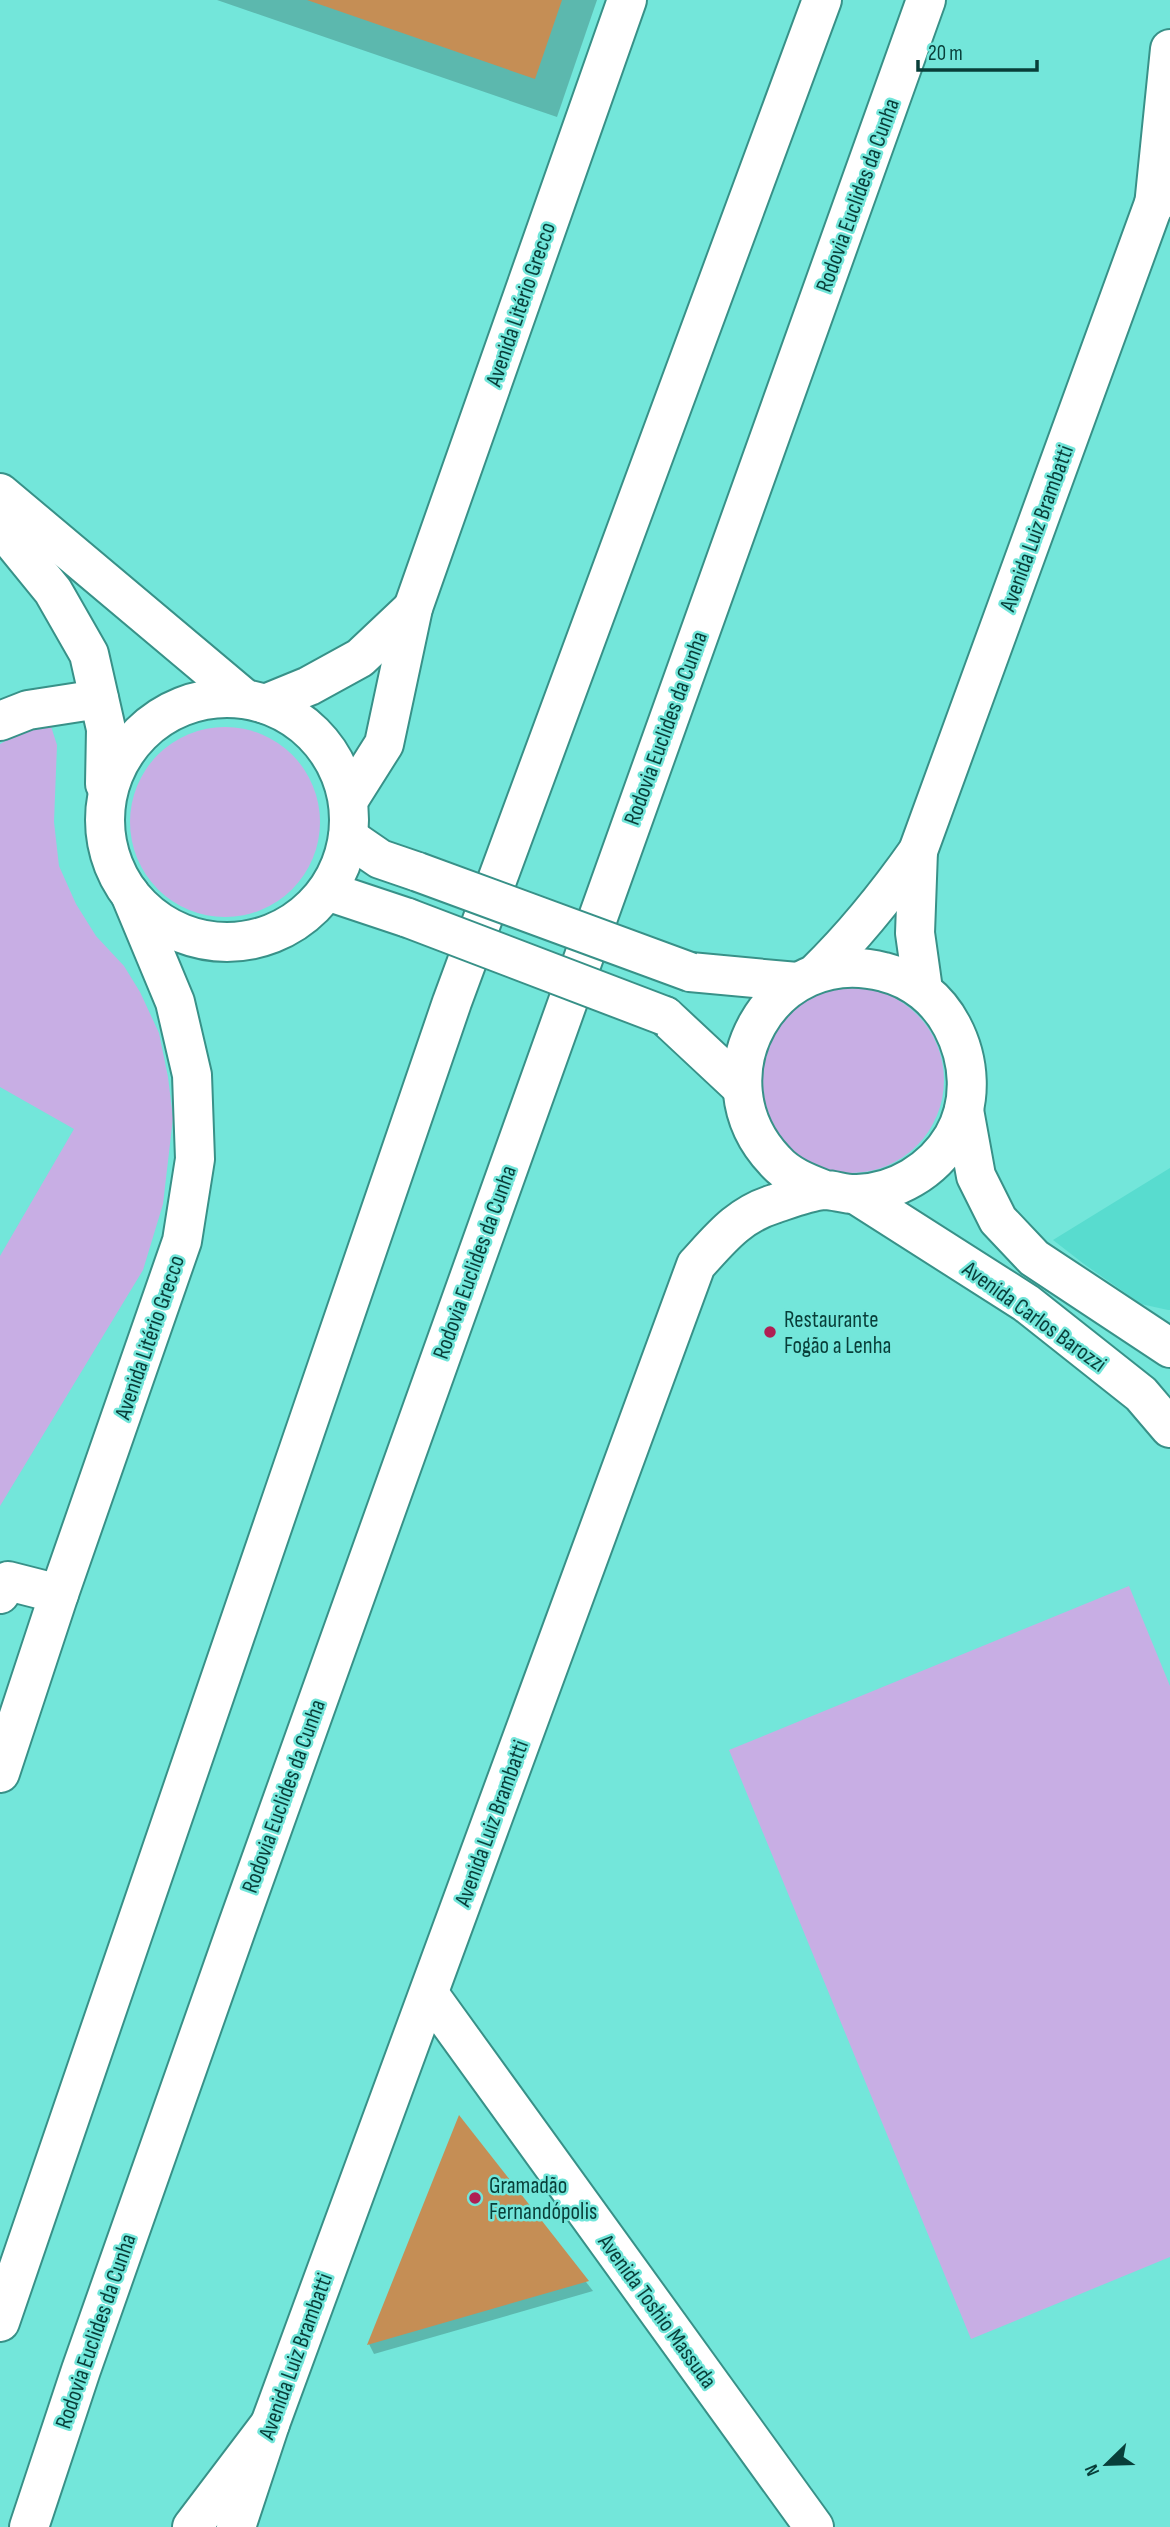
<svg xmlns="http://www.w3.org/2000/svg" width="1170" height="2527" font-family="'Sofia Sans Condensed',sans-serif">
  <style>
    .built { fill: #58dccf }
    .green { fill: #c8aee4 }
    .shadow { fill: #0003 }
    .building { fill: #c58e55 }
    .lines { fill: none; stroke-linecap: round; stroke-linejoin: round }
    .minor-casing { stroke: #389188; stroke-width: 42 }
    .major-casing { stroke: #389188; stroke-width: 42 }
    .highway-casing { stroke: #389188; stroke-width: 42 }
    .minor { stroke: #fff; stroke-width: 38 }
    .major { stroke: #fff; stroke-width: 38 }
    .highway { stroke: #fff; stroke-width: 38 }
    .major-bridge-casing { stroke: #389188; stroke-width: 42; stroke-linecap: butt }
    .major-bridge { stroke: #fff; stroke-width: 38 }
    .poi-dot { fill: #af1f53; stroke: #73e6da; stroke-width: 2.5 }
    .labels { text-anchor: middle; stroke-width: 5; stroke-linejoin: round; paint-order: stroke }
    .street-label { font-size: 23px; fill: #083e39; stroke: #73e6da }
    .poi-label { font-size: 23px; fill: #083e39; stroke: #73e6da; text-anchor: start }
  </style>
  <rect width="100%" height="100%" fill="#73e6da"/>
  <!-- built -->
  <polygon class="built" points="1170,1168 1170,1310 1168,1310 1141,1304 1084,1264 1053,1240"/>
  <!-- green -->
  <g class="green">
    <polygon points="48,717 57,745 54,822 59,866 76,904 96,936 124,966 140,992 159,1033 168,1077 173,1118 163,1204 143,1270 0,1506 0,1256 74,1129 0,1087 0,744"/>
    <circle cx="225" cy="822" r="95"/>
    <circle cx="851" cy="1080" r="93"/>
    <polygon points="1129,1586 1170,1686 1170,2257 971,2339 729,1750"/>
  </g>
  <!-- shadow -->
  <g class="shadow">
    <polygon points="217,0 597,0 557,117"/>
    <polygon points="460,2119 593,2291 374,2354 369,2344"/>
  </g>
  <!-- building -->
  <g class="building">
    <polygon points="307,0 562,0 535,79"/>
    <polygon points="459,2115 589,2281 367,2345"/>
  </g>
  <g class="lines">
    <defs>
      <g id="minor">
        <polyline points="265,704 309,686 360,658 413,608"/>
        <polyline points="0,721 28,710 99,699"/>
        <polyline points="348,801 384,744 413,608 627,0"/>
        <polyline points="918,851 915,933 923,990"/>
        <path d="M816,973C855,935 887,895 918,851L1165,173"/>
        <polyline points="0,1594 8,1581 59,1594"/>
        <polyline points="429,1994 814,2527"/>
      </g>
      <g id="major">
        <polyline points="0,493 245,699"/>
        <polyline points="0,526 53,591 89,654 106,729 105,784"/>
        <circle cx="227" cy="820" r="122"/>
        <polyline points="348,837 380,859 418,872"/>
        <polyline points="327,891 408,918"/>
        <polyline points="690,972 797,982"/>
        <polyline points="665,1016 741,1087"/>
        <polyline points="964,1110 976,1176 998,1220 1034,1258 1170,1348"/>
        <polyline points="855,1194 1026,1303 1141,1394 1170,1428"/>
        <polyline points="0,1773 59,1594 182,1241 195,1159 192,1075 175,1002 130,894"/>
        <path d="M236,2527L270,2424L696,1265C720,1239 738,1215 774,1204C789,1199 809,1191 825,1190C835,1190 846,1195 857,1194C895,1193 933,1171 953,1137C973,1102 970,1060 952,1026C938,999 913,979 884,972C771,942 696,1078 775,1161C788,1176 807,1183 825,1190"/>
      </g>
      <g id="highway">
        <polyline points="1154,206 1170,49"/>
        <polyline points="0,2322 452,1002 822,0"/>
        <polyline points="29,2527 81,2370 237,1927 926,0"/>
        <polyline points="192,2527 270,2424"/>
      </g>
    </defs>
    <!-- minor casing -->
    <use href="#minor" class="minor-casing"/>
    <!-- major casing -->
    <use href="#major" class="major-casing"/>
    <!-- highway casing -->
    <use href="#highway" class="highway-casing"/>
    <!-- minor -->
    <use href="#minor" class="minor"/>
    <!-- major -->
    <use href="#major" class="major"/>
    <!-- highway -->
    <use href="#highway" class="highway"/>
    <defs>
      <g id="major-bridge">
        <polyline points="418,872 690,972"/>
        <polyline points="408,918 665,1016"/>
      </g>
    </defs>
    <!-- major-bridge casing -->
    <use href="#major-bridge" class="major-bridge-casing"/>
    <!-- major-bridge -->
    <use href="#major-bridge" class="major-bridge"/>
  </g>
  <!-- markers -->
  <g class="poi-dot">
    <circle cx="770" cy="1332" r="7"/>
    <circle cx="475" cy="2198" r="7"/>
  </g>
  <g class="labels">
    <!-- street labels -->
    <g class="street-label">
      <text transform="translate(857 195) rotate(-70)" y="8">Rodovia Euclides da Cunha</text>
      <text transform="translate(520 304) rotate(-71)" y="8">Avenida Litério Grecco</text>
      <text transform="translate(1036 528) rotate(-70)" y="8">Avenida Luiz Brambatti</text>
      <text transform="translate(665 728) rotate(-70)" y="8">Rodovia Euclides da Cunha</text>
      <text transform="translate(474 1262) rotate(-70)" y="8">Rodovia Euclides da Cunha</text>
      <text transform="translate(1035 1316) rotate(36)" y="8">Avenida Carlos Barozzi</text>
      <text transform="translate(149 1337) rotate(-71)" y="8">Avenida Litério Grecco</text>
      <text transform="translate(283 1796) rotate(-70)" y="8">Rodovia Euclides da Cunha</text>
      <text transform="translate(491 1823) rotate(-70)" y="8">Avenida Luiz Brambatti</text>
      <text transform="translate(658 2311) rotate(54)" y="8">Avenida Toshio Massuda</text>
      <text transform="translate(95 2331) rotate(-71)" y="8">Rodovia Euclides da Cunha</text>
      <text transform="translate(295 2356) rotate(-70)" y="8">Avenida Luiz Brambatti</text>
    </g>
    <!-- poi labels -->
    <g class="poi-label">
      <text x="784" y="1327">Restaurante<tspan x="784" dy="26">Fogão a Lenha</tspan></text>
      <text x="489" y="2193">Gramadão<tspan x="489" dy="26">Fernandópolis</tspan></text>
    </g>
  </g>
  <!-- north arrow -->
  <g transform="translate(1107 2464) rotate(247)" stroke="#73e6da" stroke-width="5" paint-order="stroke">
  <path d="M0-5L12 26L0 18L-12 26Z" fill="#083e39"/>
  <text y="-10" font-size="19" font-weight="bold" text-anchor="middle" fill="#083e39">N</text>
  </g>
  <!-- scale -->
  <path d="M918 60v10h119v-10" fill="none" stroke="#083e39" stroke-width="3.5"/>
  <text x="928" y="60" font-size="21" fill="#083e39" stroke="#73e6da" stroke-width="5" paint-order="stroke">20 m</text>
</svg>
